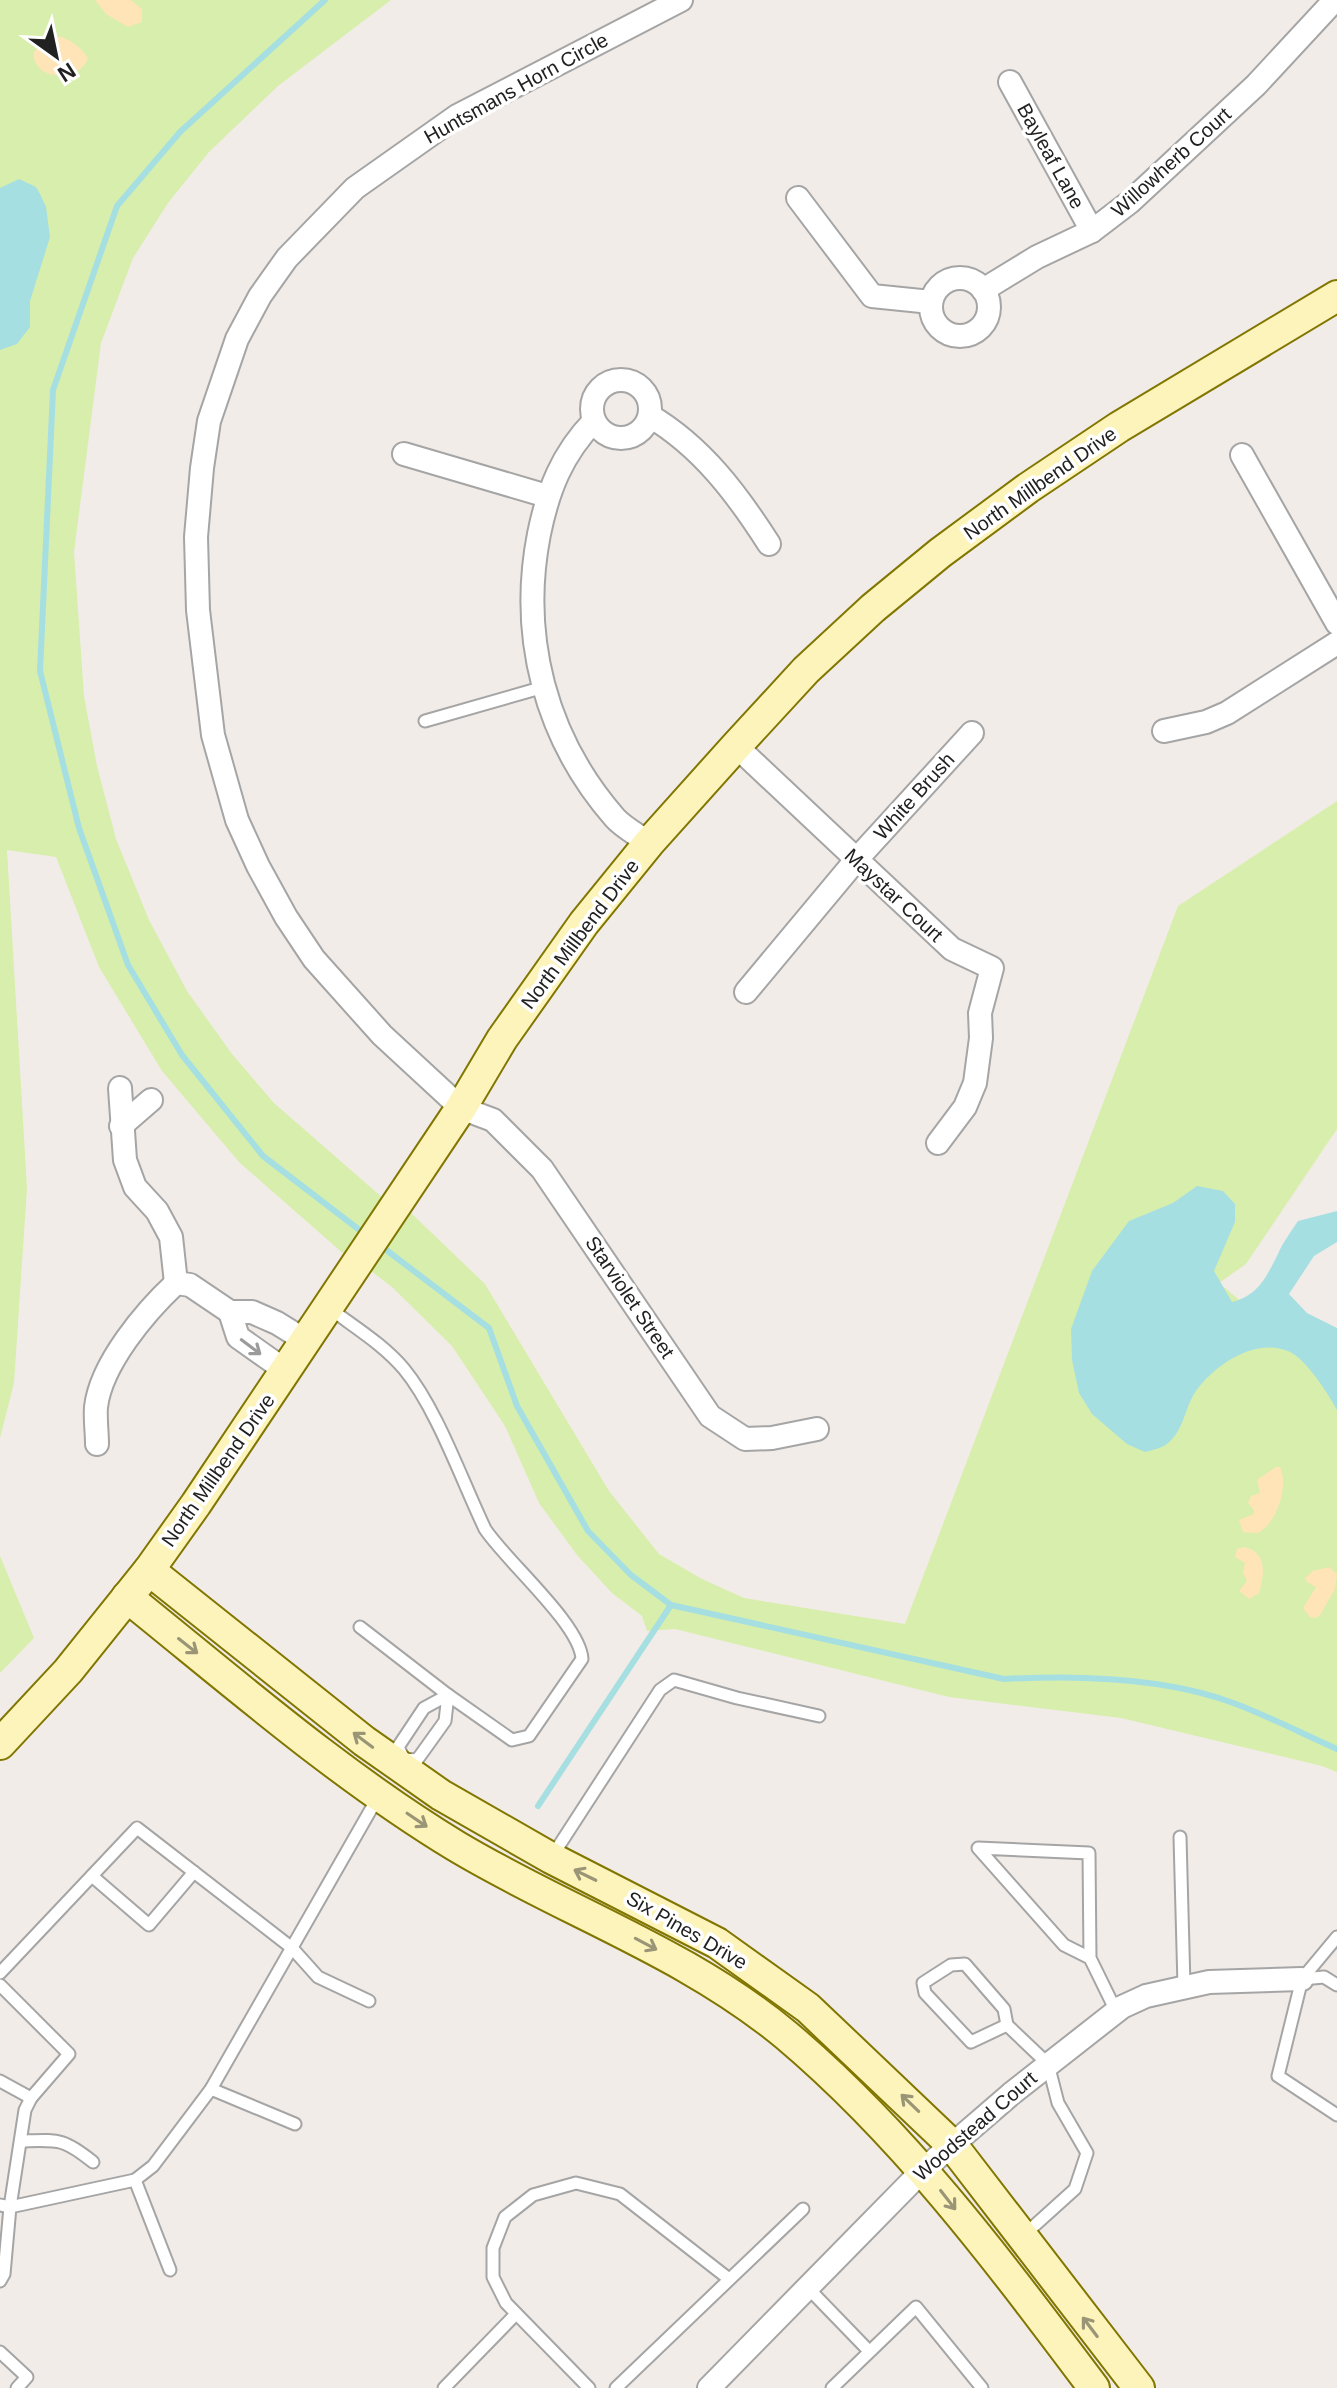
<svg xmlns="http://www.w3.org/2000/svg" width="1337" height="2388" font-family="Helvetica,sans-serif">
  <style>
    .grass { fill: #d8eeac }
    .sand { fill: #ffe4b8 }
    .water { fill: #a6dfe1 }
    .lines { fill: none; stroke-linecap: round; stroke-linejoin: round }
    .stream { stroke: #a6dfe1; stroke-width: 6 }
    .lane-casing { stroke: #a5a5a5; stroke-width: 15 }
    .street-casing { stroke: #a5a5a5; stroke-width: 26 }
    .secondary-casing { stroke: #807600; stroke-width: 34 }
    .lane { stroke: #fff; stroke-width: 11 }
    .street { stroke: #fff; stroke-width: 22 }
    .secondary { stroke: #fdf4bb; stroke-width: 30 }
    .oneway { stroke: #9b9b9b }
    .oneway2 { stroke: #9a9576 }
    .labels { text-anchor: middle; stroke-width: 7; stroke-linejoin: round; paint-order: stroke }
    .street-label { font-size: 20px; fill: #212121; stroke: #fff }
  </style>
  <rect width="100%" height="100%" fill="#f2ece8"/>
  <!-- grass -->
  <g class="grass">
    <polygon points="0,0 391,0 278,86 209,152 168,203 133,258 101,343 74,552 84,696 97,766 116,839 149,920 187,991 232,1054 274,1103 384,1199 346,1256 239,1162 162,1071 99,967 56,857 7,850 27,1188 14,1383 0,1438"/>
    <polygon points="1337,801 1337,1129 1246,1264 1219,1283 1249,1308 1337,1341 1337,1772 1322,1766 1121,1718 949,1697 675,1629 647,1631 642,1616 612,1593 577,1555 539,1503 505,1426 452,1346 392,1287 371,1271 411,1213 485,1284 609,1491 659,1554 702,1579 744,1598 905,1624 1178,906"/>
    <polygon points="0,1556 34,1638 0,1673"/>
  </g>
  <!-- sand -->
  <g class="sand">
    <polygon points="95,0 131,0 142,9 142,22 128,27 106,14"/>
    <path d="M51,36C66,35 80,46 88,58C80,83 31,81 34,52L44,40Z"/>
    <path d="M1276,1467H1280C1289,1486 1277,1523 1258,1533L1243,1532L1239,1520L1254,1514V1510L1248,1503L1251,1496L1260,1493L1257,1480Z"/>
    <path d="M1243,1547C1267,1551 1265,1574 1259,1593L1249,1599L1239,1591L1247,1581L1243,1573L1245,1563L1235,1557L1237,1549Z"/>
    <polygon points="1329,1567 1337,1574 1335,1589 1320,1615 1316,1618 1310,1617 1303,1608 1316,1587 1307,1582 1305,1578 1313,1571"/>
  </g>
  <!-- water -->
  <g class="water">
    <polygon points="19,179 36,187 41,196 46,207 50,237 30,301 30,327 17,344 0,350 0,188"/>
    <path d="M1197,1186L1223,1191L1235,1204V1222L1214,1271L1232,1302C1259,1295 1266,1277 1278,1254C1283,1242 1291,1232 1298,1221L1337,1211V1242L1314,1256L1289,1294L1307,1313L1337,1328V1410C1329,1395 1306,1359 1290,1352C1256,1336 1212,1366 1194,1394C1185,1409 1183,1431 1168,1443C1163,1448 1152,1450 1145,1452L1127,1444L1092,1414L1079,1393L1072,1360L1071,1329L1092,1271L1129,1221L1173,1203Z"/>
  </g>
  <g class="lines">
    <!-- stream -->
    <g class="stream">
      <polyline points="325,0 180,132 117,206 53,390 40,671 79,828 128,965 182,1055 263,1156 366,1235"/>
      <path d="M381,1246L489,1328L517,1406L588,1531L631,1575L671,1605L1004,1679C1078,1675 1166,1677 1236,1704C1270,1717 1303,1734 1337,1749"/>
      <polyline points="538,1806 671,1605"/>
    </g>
    <defs>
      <g id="lane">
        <polyline points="425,721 544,687"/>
        <path d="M328,1307C354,1327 383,1344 404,1369C437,1409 462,1481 485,1529C506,1561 580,1624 582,1659L529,1736L512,1740L448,1695L360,1627"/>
        <polygon points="448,1695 445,1721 417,1760 404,1759 398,1747 424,1708"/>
        <polyline points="1180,1837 1184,1986"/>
        <polyline points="551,1858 660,1690 674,1680 737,1698 819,1716"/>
        <polyline points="92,1876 149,1925 194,1872"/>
        <polyline points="1337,1937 1302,1979 1278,2076 1337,2115"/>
        <polyline points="1090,1958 1064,1945 978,1848 1089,1853 1090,1958 1116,2011"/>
        <polyline points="0,1973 137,1828 292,1948 318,1977 369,2001"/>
        <polyline points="1302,1979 1324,1977 1337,1985"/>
        <polyline points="0,1985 69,2054 31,2098"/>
        <polyline points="1007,2025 971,2042 925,1993 923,1983 951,1965 965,1964 1004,2009 1007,2025 1048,2064 1058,2103 1087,2153 1075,2189 1024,2235"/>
        <polyline points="0,2081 31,2098 25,2110 10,2207 0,2205"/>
        <polyline points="211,2089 295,2124"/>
        <path d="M22,2141C59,2140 63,2138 93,2162"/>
        <polyline points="135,2180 170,2270"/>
        <polyline points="0,2281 4,2274 10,2207 135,2180 153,2166 211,2089 378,1797"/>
        <polyline points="808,2288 869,2351"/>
        <polyline points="0,2352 27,2377 17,2388"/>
        <polyline points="444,2388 516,2314"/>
        <polyline points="589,2388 506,2303 493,2277 493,2248 505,2217 533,2195 576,2183 620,2194 729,2279"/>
        <polyline points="616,2388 803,2209"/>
        <polyline points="832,2388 916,2307 982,2388"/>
      </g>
      <g id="street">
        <polyline points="681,0 457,116 355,188 287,258 260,296 237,339 209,421 202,468 196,537 198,610 213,735 237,820 258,866 286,917 314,959 382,1035 461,1108 493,1120 542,1169 710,1416 745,1439 772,1438 817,1429"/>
        <polyline points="1010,82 1092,231"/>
        <polyline points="798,198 872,296 931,302"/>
        <circle cx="960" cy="307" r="29"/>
        <polyline points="983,290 1037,257 1092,231 1130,202 1256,85 1333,2"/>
        <circle cx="621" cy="409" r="29"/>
        <path d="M650,416C702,447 737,494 769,544"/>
        <path d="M594,421C562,454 548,490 539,534C519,636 545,738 615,818C624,828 638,835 649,843"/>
        <polyline points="404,454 547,496"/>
        <polyline points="1242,455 1337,623"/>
        <polyline points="1164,731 1206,722 1227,713 1337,643"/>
        <polyline points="736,746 952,949 992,968 980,1013 981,1038 975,1083 965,1107 938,1143"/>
        <polyline points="746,992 856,860 972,733"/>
        <polyline points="120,1088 125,1160 135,1187 157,1211 171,1237 176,1283"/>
        <polyline points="121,1126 151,1100"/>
        <polyline points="230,1312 238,1337 286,1371"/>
        <path d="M97,1444C97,1432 95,1419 96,1407C101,1364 145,1312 176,1283L190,1285L230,1312H252L277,1323L306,1341"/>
        <polyline points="709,2388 924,2169 1011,2094 1122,2007 1146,1996 1209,1982 1302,1979"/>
      </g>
      <g id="secondary">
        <polyline points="149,1570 364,1741 441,1795 551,1858 717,1943 808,2008 952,2145 1139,2388"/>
        <path d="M127,1597C234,1683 339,1775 456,1846C566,1912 686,1952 786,2035C906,2136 1000,2263 1094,2388"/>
        <polyline points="0,1744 68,1671 149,1570 196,1504 461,1108 502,1039 584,923 649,843 736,746 806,670 873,608 940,553 1028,488 1119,427 1337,296"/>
      </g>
    </defs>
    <!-- lane casing -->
    <use href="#lane" class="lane-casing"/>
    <!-- street casing -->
    <use href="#street" class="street-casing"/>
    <!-- secondary casing -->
    <use href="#secondary" class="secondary-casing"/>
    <!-- lane -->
    <use href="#lane" class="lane"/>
    <!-- street -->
    <use href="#street" class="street"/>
    <!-- secondary -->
    <use href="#secondary" class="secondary"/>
  </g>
  <!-- one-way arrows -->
  <defs><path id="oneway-shaft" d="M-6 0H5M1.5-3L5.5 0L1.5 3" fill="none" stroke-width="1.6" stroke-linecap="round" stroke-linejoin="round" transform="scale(2)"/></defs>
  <use class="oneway" href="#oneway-shaft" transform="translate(251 1347) rotate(37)"/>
  <g class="oneway2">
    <use href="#oneway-shaft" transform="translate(188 1646) rotate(38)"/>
    <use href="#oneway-shaft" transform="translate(363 1740) rotate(-143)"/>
    <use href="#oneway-shaft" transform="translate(417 1820) rotate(34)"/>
    <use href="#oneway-shaft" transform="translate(585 1875) rotate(-154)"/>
    <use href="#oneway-shaft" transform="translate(646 1944) rotate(28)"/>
    <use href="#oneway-shaft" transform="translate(910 2103) rotate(-136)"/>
    <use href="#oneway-shaft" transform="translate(948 2200) rotate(52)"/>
    <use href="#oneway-shaft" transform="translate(1090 2327) rotate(-127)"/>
  </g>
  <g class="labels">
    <!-- street labels -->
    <g class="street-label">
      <text transform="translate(516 88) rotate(-29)" y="7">Huntsmans Horn Circle</text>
      <text transform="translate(1051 156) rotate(61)" y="7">Bayleaf Lane</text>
      <text transform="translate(1171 162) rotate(-42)" y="7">Willowherb Court</text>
      <text transform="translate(1040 483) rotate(-35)" y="7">North Millbend Drive</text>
      <text transform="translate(914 796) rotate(-48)" y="7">White Brush</text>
      <text transform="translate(894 895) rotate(43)" y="7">Maystar Court</text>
      <text transform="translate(580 934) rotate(-53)" y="7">North Millbend Drive</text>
      <text transform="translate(630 1297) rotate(56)" y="7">Starviolet Street</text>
      <text transform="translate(218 1470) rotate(-55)" y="7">North Millbend Drive</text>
      <text transform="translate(687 1930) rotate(30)" y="7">Six Pines Drive</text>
      <text transform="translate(975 2126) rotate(-41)" y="7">Woodstead Court</text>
    </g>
  </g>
  <!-- north arrow -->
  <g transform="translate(56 56) rotate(147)" stroke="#ffffff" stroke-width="6" paint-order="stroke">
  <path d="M0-6L14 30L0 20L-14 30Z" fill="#212121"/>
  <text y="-12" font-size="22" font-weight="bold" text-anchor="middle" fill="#212121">N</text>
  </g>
</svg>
